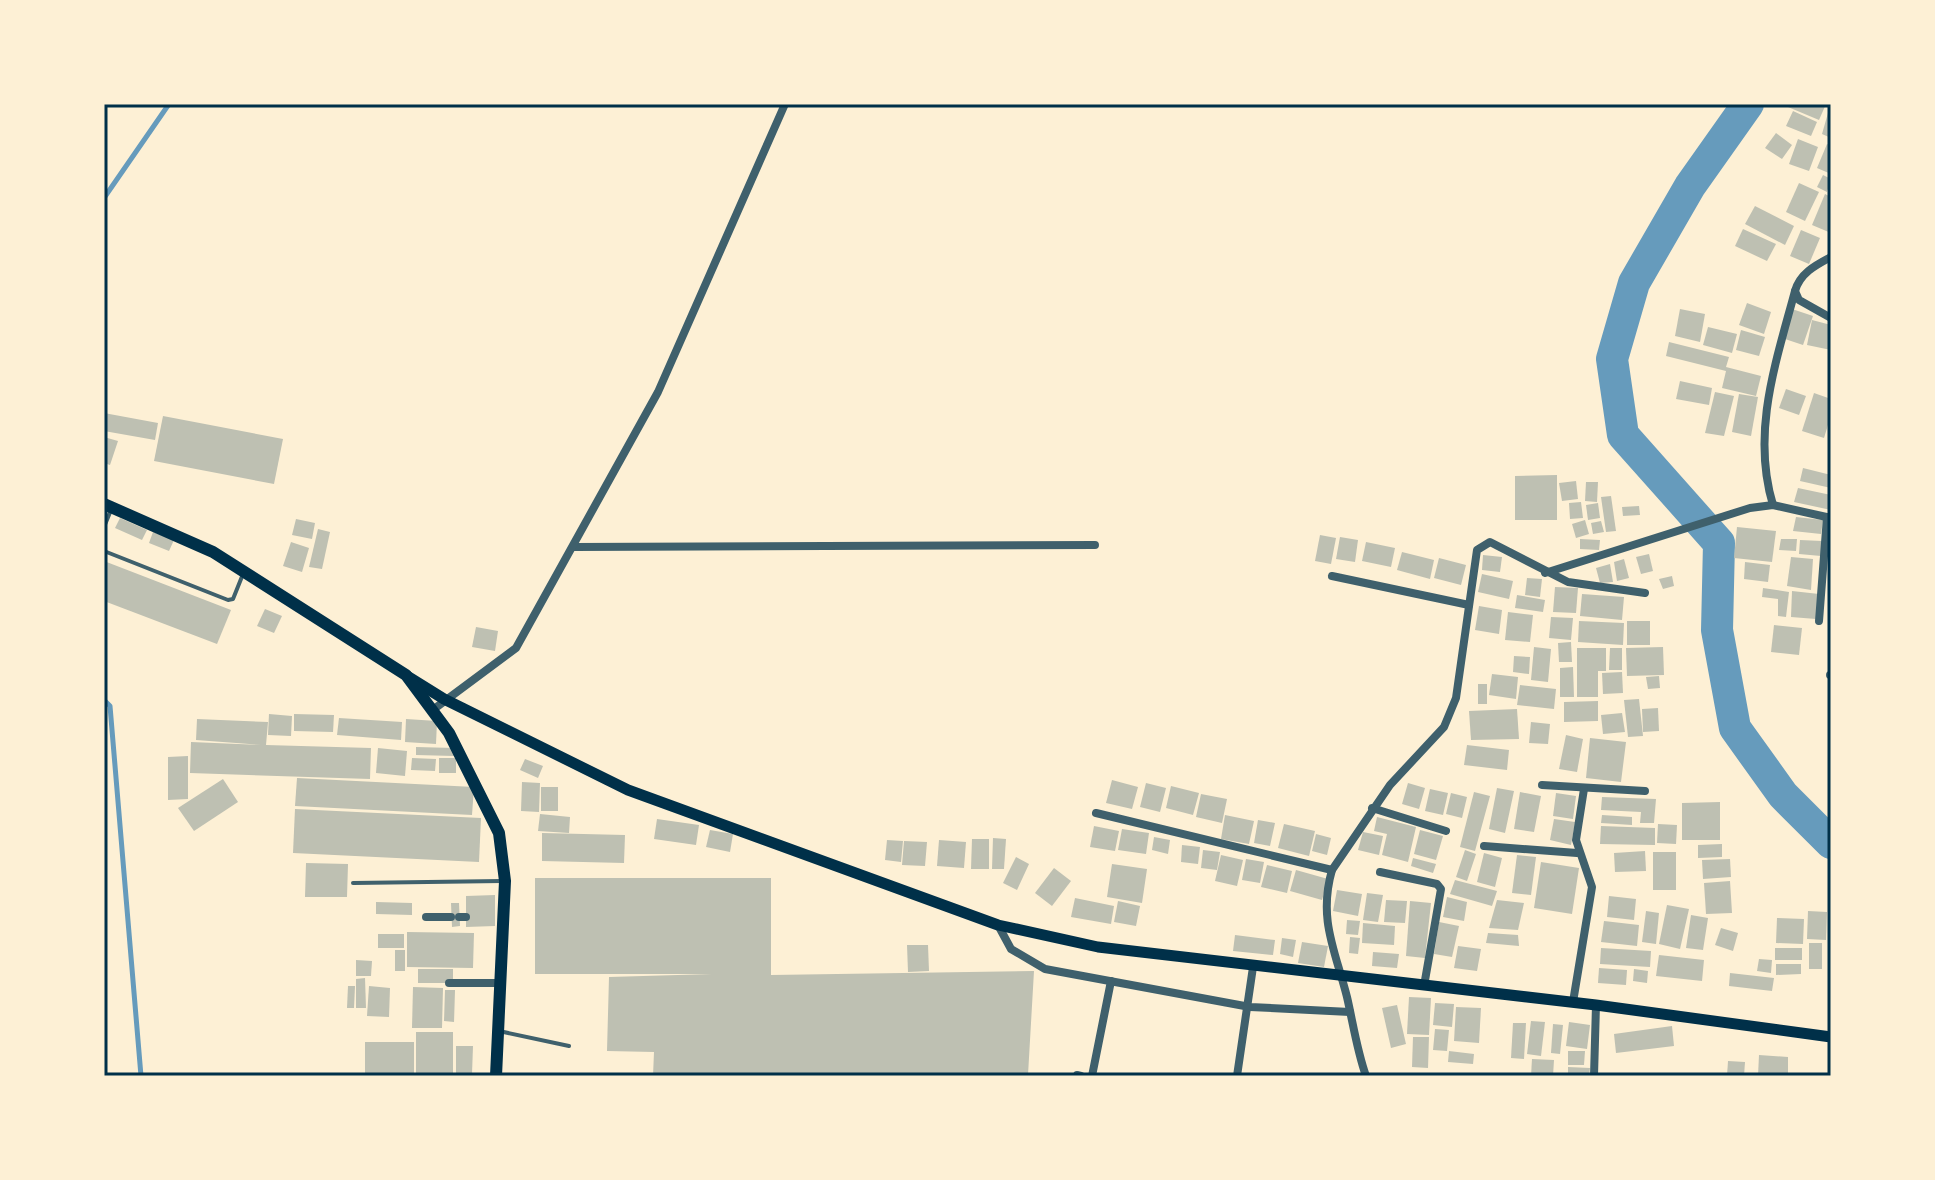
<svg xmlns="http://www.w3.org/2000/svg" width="1935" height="1180" font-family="'DejaVu Sans',sans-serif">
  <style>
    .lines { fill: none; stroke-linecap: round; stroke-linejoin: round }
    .stream { stroke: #669bbc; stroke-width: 5 }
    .river { stroke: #669bbc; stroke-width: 32 }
    .building { fill: #bec0b2 }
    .service { stroke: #3f606c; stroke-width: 4 }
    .minor { stroke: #3f606c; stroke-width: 8 }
    .secondary { stroke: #003049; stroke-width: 11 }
    .primary { stroke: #003049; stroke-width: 12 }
    .neatline { fill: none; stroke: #003049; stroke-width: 3 }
  </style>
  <rect width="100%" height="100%" fill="#fdf0d5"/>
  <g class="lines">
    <!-- stream -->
    <g class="stream">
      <polyline points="104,198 169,104"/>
      <polyline points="104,700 110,706 141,1076"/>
    </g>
    <!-- river -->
    <polyline class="river" points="1748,104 1690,186 1634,283 1612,359 1623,435 1719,543 1717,630 1735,728 1783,795 1831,843"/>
  </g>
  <!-- building -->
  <g class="building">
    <polygon points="1790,104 1826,104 1819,120 1788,107"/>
    <polygon points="1793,111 1817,122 1811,136 1786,126"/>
    <polygon points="1828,113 1831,114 1831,138 1822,134"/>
    <polygon points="1776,133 1792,145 1782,159 1765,148"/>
    <polygon points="1798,139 1818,147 1809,171 1789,164"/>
    <polygon points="1827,144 1831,146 1831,174 1817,168"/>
    <polygon points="1823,175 1831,179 1827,192 1817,187"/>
    <polygon points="1799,183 1819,192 1805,221 1786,212"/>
    <polygon points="1825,194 1831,197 1831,233 1812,225"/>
    <polygon points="1755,206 1794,226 1785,245 1745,224"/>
    <polygon points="1743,229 1776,244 1767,261 1735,246"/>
    <polygon points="1801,230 1820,238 1809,264 1790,256"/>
    <polygon points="1747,303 1771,312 1764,334 1739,325"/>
    <polygon points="1680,309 1705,314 1700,342 1675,336"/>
    <polygon points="1792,309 1813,316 1803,345 1785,339"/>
    <polygon points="1812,320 1831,325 1831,350 1807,345"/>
    <polygon points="1708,327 1737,334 1732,353 1703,345"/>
    <polygon points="1741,330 1765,337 1759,356 1736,350"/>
    <polygon points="1669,342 1729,357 1726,367 1761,376 1756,396 1722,388 1726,371 1666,356"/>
    <polygon points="1680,381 1712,388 1709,405 1676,399"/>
    <polygon points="1786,389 1806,396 1799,415 1779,408"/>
    <polygon points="1715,392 1734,396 1724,436 1705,433"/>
    <polygon points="1814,393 1831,399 1831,415 1824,438 1802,431"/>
    <polygon points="1739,394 1758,397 1751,436 1732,432"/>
    <polygon points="104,413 158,423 155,440 104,431"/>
    <polygon points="163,416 283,439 274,484 154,461"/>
    <polygon points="104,437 118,441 110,465 104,463"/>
    <polygon points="1803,468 1831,475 1831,488 1800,481"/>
    <polygon points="1557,475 1557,520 1515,520 1515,476"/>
    <polygon points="1576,481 1578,499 1562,501 1559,483"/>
    <polygon points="1586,482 1598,482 1597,502 1585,501"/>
    <polygon points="1798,488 1831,495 1831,510 1794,502"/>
    <polygon points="1611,496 1616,531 1606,532 1601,497"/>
    <polygon points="1581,502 1583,518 1570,519 1569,503"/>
    <polygon points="1598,503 1600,518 1588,520 1586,505"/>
    <polygon points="1639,506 1640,515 1623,516 1622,507"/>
    <polygon points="1796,517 1823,520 1821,534 1793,531"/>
    <polygon points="120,518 147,530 142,540 115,528"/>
    <polygon points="296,519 315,523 312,539 292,535"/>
    <polygon points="1585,520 1589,534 1576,538 1572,524"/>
    <polygon points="1601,521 1604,532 1593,534 1591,523"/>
    <polygon points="1737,527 1776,531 1772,562 1734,558"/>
    <polygon points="318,529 330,532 322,569 309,567"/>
    <polygon points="153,532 174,540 169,551 149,543"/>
    <polygon points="1320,535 1336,538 1331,564 1315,561"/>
    <polygon points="1340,537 1358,540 1355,562 1336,559"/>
    <polygon points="1580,539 1600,540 1599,550 1580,549"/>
    <polygon points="1781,539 1797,539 1796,551 1779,550"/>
    <polygon points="1800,540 1822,541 1821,556 1799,554"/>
    <polygon points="291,542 309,548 302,572 283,566"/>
    <polygon points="1366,542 1395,548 1391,567 1362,561"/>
    <polygon points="1402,552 1434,560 1430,579 1397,570"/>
    <polygon points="1649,554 1653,571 1641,574 1636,557"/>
    <polygon points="1483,555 1502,557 1500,572 1482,570"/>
    <polygon points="1791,557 1813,559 1811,590 1787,586"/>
    <polygon points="1439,558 1466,565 1461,585 1434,578"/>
    <polygon points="1624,559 1629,578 1617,581 1614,562"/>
    <polygon points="104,561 231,610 217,644 104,601"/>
    <polygon points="1745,562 1770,565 1768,582 1744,579"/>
    <polygon points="1610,564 1613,582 1600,583 1596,568"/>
    <polygon points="1482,574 1513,581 1509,599 1478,592"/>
    <polygon points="1672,576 1674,586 1663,589 1659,579"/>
    <polygon points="1527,578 1542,579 1540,597 1525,595"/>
    <polygon points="1555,587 1578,588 1576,613 1553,612"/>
    <polygon points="1763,588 1789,592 1786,617 1778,616 1778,599 1762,597"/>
    <polygon points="1792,591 1819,594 1816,619 1791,617"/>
    <polygon points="1582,594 1624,597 1622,620 1580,616"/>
    <polygon points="1517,595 1545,600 1543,612 1515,608"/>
    <polygon points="1479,606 1502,610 1499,634 1475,630"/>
    <polygon points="265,609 282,616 274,633 257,626"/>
    <polygon points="1508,612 1533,615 1530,642 1505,640"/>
    <polygon points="1551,617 1573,618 1571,640 1549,638"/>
    <polygon points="1579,621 1624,623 1623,645 1578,642"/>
    <rect x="1627" y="621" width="23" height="24"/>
    <polygon points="1774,625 1802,628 1799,655 1771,652"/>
    <polygon points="476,627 498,631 495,651 472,647"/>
    <polygon points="1571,642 1572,662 1559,662 1558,643"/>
    <polygon points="1534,647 1551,649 1548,682 1531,680"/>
    <polygon points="1663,647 1664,675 1627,676 1626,648"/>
    <polygon points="1577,648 1606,648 1606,671 1598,671 1598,697 1577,697"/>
    <polygon points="1610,648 1622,648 1622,670 1609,670"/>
    <polygon points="1514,656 1530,657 1529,674 1513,672"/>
    <polygon points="1573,667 1574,697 1560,697 1560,668"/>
    <polygon points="1622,672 1623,693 1603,694 1602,673"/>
    <polygon points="1492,674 1518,677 1516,699 1489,695"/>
    <polygon points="1659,676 1660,688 1648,689 1646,677"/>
    <rect x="1478" y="684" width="9" height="20"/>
    <polygon points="1520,685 1556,689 1554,709 1517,705"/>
    <polygon points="1639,699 1643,736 1628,737 1624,700"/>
    <polygon points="1598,701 1598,721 1564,722 1564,702"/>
    <polygon points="1658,708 1659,731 1643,732 1642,709"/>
    <polygon points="1517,709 1519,739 1471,740 1469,711"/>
    <polygon points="1622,713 1625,732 1603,734 1601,715"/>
    <polygon points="269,714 292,716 291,736 268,735"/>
    <polygon points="294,714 334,715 333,732 294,731"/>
    <polygon points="339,718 402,722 401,740 337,735"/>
    <polygon points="197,719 268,722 266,745 371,748 370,779 190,773 191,742 261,745 196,740"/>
    <polygon points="406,719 437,721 436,744 405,742"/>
    <polygon points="1531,722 1550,724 1548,744 1529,743"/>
    <polygon points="1566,735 1583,739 1577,772 1559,769"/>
    <polygon points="1590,738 1626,742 1621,782 1586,778"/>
    <polygon points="1467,745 1509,750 1507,770 1464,765"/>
    <polygon points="416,747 454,748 454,756 416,755"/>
    <polygon points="378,748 407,751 405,776 376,773"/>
    <polygon points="188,756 188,799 168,800 168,757"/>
    <polygon points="412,758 436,759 435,771 411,770"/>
    <rect x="439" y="758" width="17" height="15"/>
    <polygon points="525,759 543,766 538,778 520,770"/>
    <polygon points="297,778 474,787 472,815 295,806"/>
    <polygon points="223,779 238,802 194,831 178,808"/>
    <polygon points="1112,780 1138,787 1132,809 1106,803"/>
    <polygon points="522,782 540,783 539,812 521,811"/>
    <polygon points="1146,783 1166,788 1160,812 1140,807"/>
    <polygon points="1408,783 1425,788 1419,809 1402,804"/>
    <polygon points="1171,786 1199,793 1193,815 1166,808"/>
    <rect x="541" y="787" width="17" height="24"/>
    <polygon points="1497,788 1514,791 1505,833 1489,829"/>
    <polygon points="1430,789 1448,793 1443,815 1425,811"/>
    <polygon points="1474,792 1490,796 1475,851 1460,847"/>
    <polygon points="1520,792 1541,796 1534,832 1514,829"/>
    <polygon points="1451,793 1467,797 1462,818 1446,814"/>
    <polygon points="1556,793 1576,796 1573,819 1553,816"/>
    <polygon points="1201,794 1227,799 1222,823 1196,817"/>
    <polygon points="1602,797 1656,799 1654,823 1640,823 1641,812 1601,810"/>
    <polygon points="1720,802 1720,840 1682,840 1682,803"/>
    <polygon points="295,809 481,818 479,862 293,853"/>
    <polygon points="540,814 570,817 569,833 538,831"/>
    <polygon points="1225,815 1254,821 1249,844 1221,839"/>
    <polygon points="1602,815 1632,817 1632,825 1601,823"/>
    <polygon points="1377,817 1416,827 1408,862 1382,855 1387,834 1374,831"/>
    <polygon points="657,819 699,825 696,845 654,839"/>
    <polygon points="1554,819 1575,822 1571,845 1550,840"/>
    <polygon points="1258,820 1275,823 1270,846 1254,843"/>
    <polygon points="1284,824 1315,831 1309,856 1278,848"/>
    <polygon points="1658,824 1677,825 1676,844 1657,843"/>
    <polygon points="1094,826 1119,831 1115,851 1090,847"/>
    <polygon points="1601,826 1655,828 1655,845 1600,844"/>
    <polygon points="1122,829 1149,833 1146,854 1118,850"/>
    <polygon points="710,830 733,834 730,852 706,847"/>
    <polygon points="1420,830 1443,836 1436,860 1414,854"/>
    <polygon points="1363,832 1383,836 1379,855 1358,850"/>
    <polygon points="542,833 625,835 624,863 542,861"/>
    <polygon points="1316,834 1331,838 1327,855 1312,851"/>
    <polygon points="1154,837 1170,840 1168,854 1152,850"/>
    <polygon points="993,838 1006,839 1004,869 992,869"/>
    <polygon points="972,839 989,839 989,869 971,869"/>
    <polygon points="887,840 903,841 901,862 885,860"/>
    <polygon points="939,840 966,842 964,868 937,866"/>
    <polygon points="904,841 927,842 925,866 902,865"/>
    <polygon points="1722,844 1722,857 1698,858 1698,845"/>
    <polygon points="1182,845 1200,847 1198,864 1181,862"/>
    <polygon points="1203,850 1220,852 1217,870 1201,868"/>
    <polygon points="1465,850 1476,854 1467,881 1456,877"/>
    <polygon points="1645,851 1646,871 1615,872 1614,853"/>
    <rect x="1653" y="852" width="23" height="38"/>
    <polygon points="1484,853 1502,858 1495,887 1477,882"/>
    <polygon points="1221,855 1243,860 1237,886 1215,881"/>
    <polygon points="1517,855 1536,857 1531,895 1512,893"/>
    <polygon points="1016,857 1029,864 1017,890 1003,883"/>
    <polygon points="1413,858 1436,864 1433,873 1411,866"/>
    <polygon points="1246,859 1264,862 1260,883 1242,880"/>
    <polygon points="1730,859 1731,877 1703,879 1702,860"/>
    <polygon points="1541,862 1579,868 1572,914 1534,908"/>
    <polygon points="306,863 348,864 347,897 305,897"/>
    <polygon points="1112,864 1147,869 1142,903 1107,897"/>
    <polygon points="1267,865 1292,871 1287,893 1261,887"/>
    <polygon points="1054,868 1071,881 1052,906 1035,893"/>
    <polygon points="1296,870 1328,879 1322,900 1290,891"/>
    <polygon points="535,878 771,878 771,975 1034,971 1028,1075 653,1076 654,1052 607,1051 609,977 712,974 535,974"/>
    <polygon points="1455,880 1497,891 1492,906 1450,894"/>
    <polygon points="1730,881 1732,913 1706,914 1704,883"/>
    <polygon points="1337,890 1362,894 1358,916 1333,911"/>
    <polygon points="1367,893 1383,895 1378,922 1363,920"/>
    <polygon points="495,895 495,926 466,927 466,896"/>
    <polygon points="1609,896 1636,899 1634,920 1607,917"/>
    <polygon points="1447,897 1467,902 1464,921 1443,917"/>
    <polygon points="1075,898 1114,906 1111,924 1071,917"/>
    <polygon points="1386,900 1407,901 1405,923 1384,922"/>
    <polygon points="1497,900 1524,903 1518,930 1489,928"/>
    <polygon points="1118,901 1140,906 1136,926 1114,922"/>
    <polygon points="1410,901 1431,903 1425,958 1406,956"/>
    <polygon points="376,902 412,903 412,915 376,914"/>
    <polygon points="451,903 459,903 460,926 452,927"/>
    <polygon points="1667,905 1689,909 1680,949 1659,944"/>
    <polygon points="1646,911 1659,913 1656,944 1642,942"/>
    <polygon points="1808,911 1827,912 1826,940 1807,939"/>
    <polygon points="1691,915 1708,918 1703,950 1686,948"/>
    <polygon points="1777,918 1804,919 1803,944 1776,943"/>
    <polygon points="1347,920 1360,921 1358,935 1346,934"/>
    <polygon points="1604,921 1639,925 1637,946 1601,942"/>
    <polygon points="1439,922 1459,926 1452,957 1434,954"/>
    <polygon points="1363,923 1395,926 1394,945 1362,943"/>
    <polygon points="1721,928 1738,933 1733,951 1715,945"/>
    <polygon points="407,932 474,933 473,968 407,967"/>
    <polygon points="1488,933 1518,935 1519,946 1486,943"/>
    <rect x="378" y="934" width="26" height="14"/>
    <polygon points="1235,935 1275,940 1273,955 1233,951"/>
    <polygon points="1350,937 1360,938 1358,954 1349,953"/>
    <polygon points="1282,938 1296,940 1293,957 1280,954"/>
    <polygon points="1302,942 1328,946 1324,967 1298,963"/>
    <rect x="1809" y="943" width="13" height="26"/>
    <polygon points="907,945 928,945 929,971 908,972"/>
    <polygon points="1458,946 1481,949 1477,971 1454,968"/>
    <polygon points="1601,948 1651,951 1650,967 1600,964"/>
    <rect x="1775" y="948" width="27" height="12"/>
    <rect x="395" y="950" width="10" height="21"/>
    <polygon points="1373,952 1399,954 1397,968 1372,966"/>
    <polygon points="1659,955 1704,960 1702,981 1656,976"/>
    <polygon points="1759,959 1772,960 1771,973 1757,971"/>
    <polygon points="356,960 372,961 371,976 356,976"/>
    <polygon points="1776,964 1801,964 1801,974 1776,975"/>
    <polygon points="1599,968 1627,970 1626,985 1598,983"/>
    <rect x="418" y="969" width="35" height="14"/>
    <polygon points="1634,969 1648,971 1647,983 1633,981"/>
    <polygon points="1730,973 1774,978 1772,991 1729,986"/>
    <polygon points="365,978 366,1008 356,1008 356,979"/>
    <polygon points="348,986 355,986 354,1008 347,1008"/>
    <polygon points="369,986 390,988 389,1017 367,1016"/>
    <polygon points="413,987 443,988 442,1028 412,1028"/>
    <polygon points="445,990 455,990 454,1022 444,1021"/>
    <polygon points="1409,997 1431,998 1429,1035 1407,1034"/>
    <polygon points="1435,1003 1454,1004 1452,1027 1433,1025"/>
    <polygon points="1397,1005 1406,1044 1391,1048 1382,1008"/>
    <polygon points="1456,1007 1481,1008 1479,1043 1454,1041"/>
    <polygon points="1531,1021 1545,1022 1541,1056 1527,1054"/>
    <polygon points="1569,1022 1590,1025 1587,1049 1566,1046"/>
    <polygon points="1513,1023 1526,1023 1524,1059 1511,1058"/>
    <polygon points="1553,1024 1563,1025 1560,1054 1551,1053"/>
    <polygon points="1672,1026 1674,1046 1616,1053 1614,1034"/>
    <polygon points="1435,1029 1449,1030 1447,1051 1433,1050"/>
    <rect x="416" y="1032" width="37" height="44"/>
    <polygon points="1413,1037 1429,1037 1428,1068 1412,1067"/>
    <rect x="365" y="1042" width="49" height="34"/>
    <polygon points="456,1046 473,1046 472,1074 456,1074"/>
    <polygon points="1449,1051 1474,1054 1473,1064 1448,1062"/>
    <polygon points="1568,1051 1585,1051 1584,1065 1568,1065"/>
    <polygon points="1759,1055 1788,1057 1788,1076 1758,1076"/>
    <polygon points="1532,1059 1554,1060 1553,1076 1531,1076"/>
    <polygon points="1728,1061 1745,1062 1744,1076 1727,1076"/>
    <polygon points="1568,1067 1590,1068 1589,1076 1568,1076"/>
  </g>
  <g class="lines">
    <!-- service -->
    <g class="service">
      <polyline points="104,527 111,510"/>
      <polyline points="104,551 228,600 233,599 243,574"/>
      <polyline points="353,883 502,881"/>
      <polyline points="499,1031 569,1046"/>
    </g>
    <!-- minor -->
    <g class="minor">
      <path d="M1831,257C1816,265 1800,273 1795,291L1799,300L1831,318"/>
      <path d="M1773,505C1751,432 1776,362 1795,291"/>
      <polyline points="574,547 1095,545"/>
      <polyline points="1545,573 1750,508 1773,505 1831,518"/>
      <polyline points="1332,576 1469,605"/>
      <polyline points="1819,621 1827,517"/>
      <polyline points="1830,675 1831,675"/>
      <polyline points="434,709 516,648 658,392 785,104"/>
      <polyline points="1542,785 1645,791"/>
      <polyline points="1372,808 1446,831"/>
      <polyline points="1096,813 1332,870"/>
      <polyline points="1484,846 1577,853"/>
      <polyline points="1380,872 1437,884 1441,889 1424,986"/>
      <polyline points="426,917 451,917"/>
      <polyline points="459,917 466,917"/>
      <polyline points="998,925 1011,949 1045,969 1250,1007 1350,1012"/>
      <polyline points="449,983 499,983"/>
      <polyline points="1573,1002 1592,887 1576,840 1584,789"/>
      <polyline points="1077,1075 1081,1076"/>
      <polyline points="1092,1076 1111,981"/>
      <polyline points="1237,1076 1253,967"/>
      <path d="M1366,1076C1357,1051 1353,1023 1347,997C1335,950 1318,919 1332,870L1390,785L1444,727L1456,698L1477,550L1490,542L1568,582L1645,593"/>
      <polyline points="1594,1076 1596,1005"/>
    </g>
    <!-- secondary -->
    <polyline class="secondary" points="407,676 444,699 628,790 998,925 1098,947 1596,1005 1831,1037"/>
    <!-- primary -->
    <polyline class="primary" points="104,504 213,552 406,675 449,733 499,833 505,881 496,1076"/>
  </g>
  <!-- border -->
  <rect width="1935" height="1180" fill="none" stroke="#fdf0d5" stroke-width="212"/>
  <rect x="106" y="106" width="1723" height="968" class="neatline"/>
</svg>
